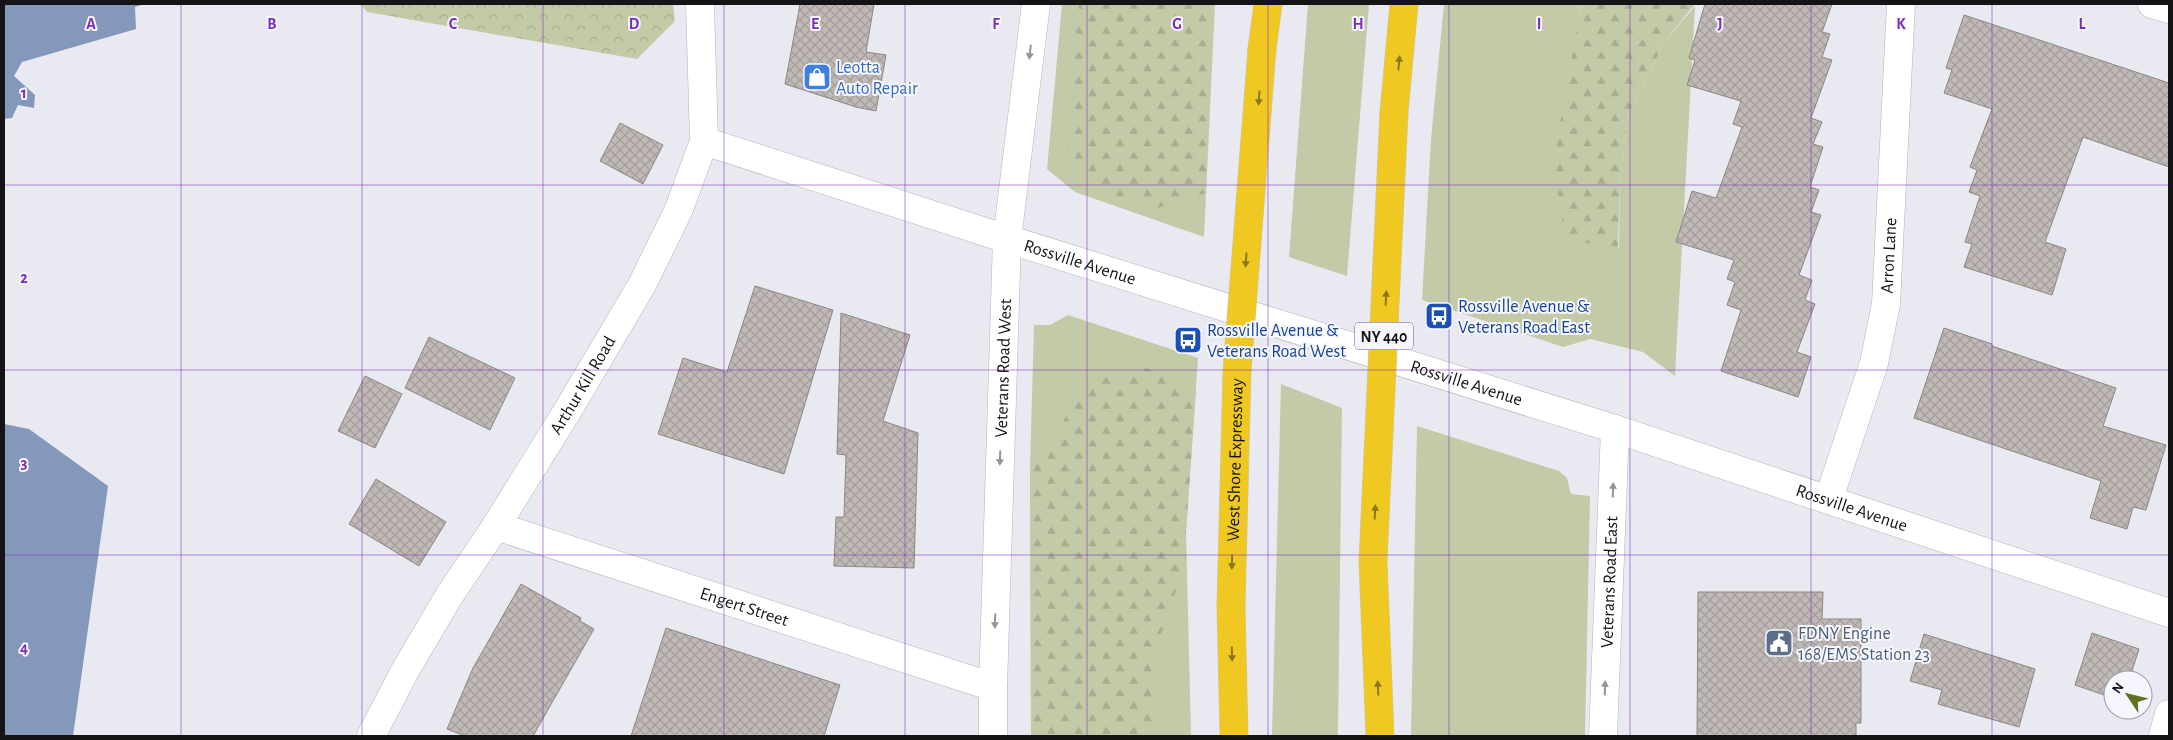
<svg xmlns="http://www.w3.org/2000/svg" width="2173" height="740" font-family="'Alegreya Sans',sans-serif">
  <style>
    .grass { fill: #c2caa8 }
    .forest { fill: url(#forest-firs) }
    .park { fill: url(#park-crowns) }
    .water { fill: #8498bb }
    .building { fill: url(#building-cross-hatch); stroke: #8d8683 }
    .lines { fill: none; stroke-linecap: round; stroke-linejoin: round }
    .minor-casing { stroke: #b3b4ba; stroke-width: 29 }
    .highway-casing { stroke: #c7c7c7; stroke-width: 29 }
    .minor { stroke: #fff; stroke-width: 28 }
    .highway { stroke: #f0c822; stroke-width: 28 }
    .highway-bridge-casing { stroke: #c7c7c7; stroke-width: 29; stroke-linecap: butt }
    .highway-bridge { stroke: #f0c822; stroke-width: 28 }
    .oneway { fill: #959597 }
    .oneway2 { fill: #8d771d }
    .grid { fill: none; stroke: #7b2cbf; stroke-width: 1; stroke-opacity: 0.55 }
    .labels { text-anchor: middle; stroke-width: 4; stroke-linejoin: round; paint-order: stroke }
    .shield { fill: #f6f7fe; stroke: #58585c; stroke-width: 1 }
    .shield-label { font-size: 16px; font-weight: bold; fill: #141417 }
    .shop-label { font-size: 18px; fill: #366cbe; stroke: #f6f7fe; text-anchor: start }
    .street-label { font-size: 18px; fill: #141417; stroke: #f6f7fe }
    .transit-label { font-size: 18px; fill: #164399; stroke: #f6f7fe; text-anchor: start }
    .service-label { font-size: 18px; fill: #4e5e75; stroke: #f6f7fe; text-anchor: start }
    .grid-label { font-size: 16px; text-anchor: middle; font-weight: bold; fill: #7b2cbf; stroke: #f6f7fe; stroke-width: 4; stroke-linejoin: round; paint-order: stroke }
  </style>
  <defs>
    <pattern id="forest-firs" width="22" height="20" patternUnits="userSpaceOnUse" patternTransform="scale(1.25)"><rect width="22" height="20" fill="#c2caa8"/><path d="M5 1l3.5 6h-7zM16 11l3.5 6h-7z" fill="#a6ad90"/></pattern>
    <pattern id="park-crowns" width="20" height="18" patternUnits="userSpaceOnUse" patternTransform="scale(1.25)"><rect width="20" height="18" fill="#c2caa8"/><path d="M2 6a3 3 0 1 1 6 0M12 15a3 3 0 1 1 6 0" fill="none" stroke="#a6ad90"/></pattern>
    <pattern id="building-cross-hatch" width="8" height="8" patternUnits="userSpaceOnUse" patternTransform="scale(1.25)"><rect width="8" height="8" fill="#c0b9b6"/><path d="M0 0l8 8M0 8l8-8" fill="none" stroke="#a49e9c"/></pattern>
  </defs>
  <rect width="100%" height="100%" fill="#e9eaf1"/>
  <!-- grass -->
  <g class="grass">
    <polygon points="1062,4 1215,4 1204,237 1075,192 1047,169"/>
    <polygon points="1308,4 1369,4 1347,276 1289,257"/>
    <polygon points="1444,4 1581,4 1579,13 1619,251 1620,181 1628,115 1665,41 1695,6 1675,376 1643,352 1590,339 1563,347 1422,300 1431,139"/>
    <polygon points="1068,315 1198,358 1186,532 1191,736 1031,736 1030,468 1034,325 1050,325"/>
    <polygon points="1281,384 1342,408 1338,736 1272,736"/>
    <polygon points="1417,426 1559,471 1567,478 1571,494 1590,496 1585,736 1411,736"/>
  </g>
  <!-- forest -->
  <g class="forest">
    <polygon points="1079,4 1209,4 1211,29 1206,193 1158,208 1103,195 1068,154 1069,103"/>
    <polygon points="1581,4 1695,4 1665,41 1628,115 1620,181 1618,251 1565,237 1553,165"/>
    <polygon points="1146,368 1196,390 1186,532 1186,561 1154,656 1155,736 1031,736 1030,468 1077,401 1105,377"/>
  </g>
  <!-- park -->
  <polygon class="park" points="361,4 673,4 675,21 637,59 367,12"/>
  <!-- water -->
  <g class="water">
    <polygon points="4,4 144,4 135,7 136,29 22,62 14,76 35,95 34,108 18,105 12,118 4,119"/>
    <polygon points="4,424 29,429 108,486 73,736 4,736"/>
  </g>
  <!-- building -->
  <g class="building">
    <polygon points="800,4 874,4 866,52 886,55 876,111 856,107 785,84"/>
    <polygon points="1705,4 1832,4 1822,32 1830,34 1822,57 1832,60 1811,118 1822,122 1813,144 1823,147 1810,187 1819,190 1811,212 1821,215 1799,275 1812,280 1805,300 1815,304 1797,352 1811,357 1798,397 1721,371 1741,310 1727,305 1735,282 1727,279 1734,260 1676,242 1692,191 1716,198 1742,127 1733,124 1741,101 1687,85 1695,60 1689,58"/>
    <polygon points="1964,15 2169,83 2169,167 2083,137 2045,242 2066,249 2052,295 1964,267 1972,244 1965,242 1980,196 1969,192 1977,170 1970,167 1992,109 1944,93 1952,70 1946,68"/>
    <polygon points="620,123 663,145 643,184 600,161"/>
    <polygon points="755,286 833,310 784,474 658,434 683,358 727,372"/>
    <polygon points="841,313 910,335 883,421 918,433 914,568 834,566 836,517 844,517 846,455 837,454"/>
    <polygon points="1944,328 1992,344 1992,346 2116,388 2103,426 2166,445 2146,510 2133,507 2127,529 2090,518 2101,481 1914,418"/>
    <polygon points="429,337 515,378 490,430 405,388"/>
    <polygon points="365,376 402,394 375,448 338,431"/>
    <polygon points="376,479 446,522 419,566 349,524"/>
    <polygon points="521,584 581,618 580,621 594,629 533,736 465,736 447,729 473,668"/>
    <polygon points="1698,592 1823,592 1822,619 1861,619 1861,723 1856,723 1856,736 1697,736"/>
    <polygon points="666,628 840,685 824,736 631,736"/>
    <polygon points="2092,633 2139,649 2129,680 2113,680 2113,698 2075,685"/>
    <polygon points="1924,634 2035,669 2019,727 1938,704 1942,690 1910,681"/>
  </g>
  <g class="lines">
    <defs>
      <g id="minor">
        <polyline points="2152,4 2169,9"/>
        <path id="s1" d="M704,141L1007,239L1615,429L2169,613"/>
        <path id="s2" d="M1829,498L1874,363L1886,304L1901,4"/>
        <path id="s3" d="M496,526L993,687"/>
        <path id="s4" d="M371,736L406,669L449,596L496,526L568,410L643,283L679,209L704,141L700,4"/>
        <path id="s5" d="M993,736V687L1007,239L1036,4"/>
        <path id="s6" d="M1603,736L1615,429"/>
        <polyline points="2163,736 2169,714"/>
      </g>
      <g id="highway">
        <polyline points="1262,49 1268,4"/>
        <polyline points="1394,112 1404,4"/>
        <polyline points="1373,561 1380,736"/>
        <polyline points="1231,606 1234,736"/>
      </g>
    </defs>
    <!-- minor casing -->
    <use href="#minor" class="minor-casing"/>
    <!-- highway casing -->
    <use href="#highway" class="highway-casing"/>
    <!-- minor -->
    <use href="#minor" class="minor"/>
    <!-- highway -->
    <use href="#highway" class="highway"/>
    <defs>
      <g id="highway-bridge">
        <polyline points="1373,561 1394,112"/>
        <path id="s7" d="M1231,606L1237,371L1262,49"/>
      </g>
    </defs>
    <!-- highway-bridge casing -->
    <use href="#highway-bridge" class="highway-bridge-casing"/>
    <!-- highway-bridge -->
    <use href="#highway-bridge" class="highway-bridge"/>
  </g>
  <!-- one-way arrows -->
  <defs><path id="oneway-solid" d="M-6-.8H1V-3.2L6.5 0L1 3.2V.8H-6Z" transform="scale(1.25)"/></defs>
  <g class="oneway">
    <use href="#oneway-solid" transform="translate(1030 52) rotate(97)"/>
    <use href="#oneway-solid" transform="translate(1000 458) rotate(92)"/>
    <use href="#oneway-solid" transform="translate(1613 490) rotate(-88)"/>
    <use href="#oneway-solid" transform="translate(995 621) rotate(92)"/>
    <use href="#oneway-solid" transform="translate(1605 688) rotate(-88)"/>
  </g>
  <g class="oneway2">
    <use href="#oneway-solid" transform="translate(1399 63) rotate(-85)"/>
    <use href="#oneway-solid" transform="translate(1259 98) rotate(94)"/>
    <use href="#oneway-solid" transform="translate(1246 260) rotate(94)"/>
    <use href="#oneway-solid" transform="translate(1386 298) rotate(-87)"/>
    <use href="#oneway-solid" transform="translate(1375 512) rotate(-87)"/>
    <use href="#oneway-solid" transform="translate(1232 562) rotate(91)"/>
    <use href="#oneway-solid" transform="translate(1232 654) rotate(89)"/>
    <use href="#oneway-solid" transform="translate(1378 688) rotate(-92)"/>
  </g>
  <!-- grid -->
  <path class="grid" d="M181,4V736M362,4V736M543,4V736M724,4V736M905,4V736M1087,4V736M1268,4V736M1449,4V736M1630,4V736M1811,4V736M1992,4V736M4,185H2169M4,370H2169M4,555H2169"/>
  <!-- icons -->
  <defs>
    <symbol id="shop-square" viewBox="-11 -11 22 22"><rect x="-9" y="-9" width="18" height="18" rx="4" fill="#3f7fe0" stroke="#f6f7fe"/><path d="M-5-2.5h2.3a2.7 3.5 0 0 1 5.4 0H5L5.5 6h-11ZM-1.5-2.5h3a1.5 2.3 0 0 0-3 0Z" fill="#fff"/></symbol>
    <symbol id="bus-square" viewBox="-11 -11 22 22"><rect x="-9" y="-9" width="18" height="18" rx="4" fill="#1a4fb4" stroke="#f6f7fe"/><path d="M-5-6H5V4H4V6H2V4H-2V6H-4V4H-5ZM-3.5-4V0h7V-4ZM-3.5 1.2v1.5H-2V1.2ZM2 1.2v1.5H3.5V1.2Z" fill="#fff"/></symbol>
    <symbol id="civic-square" viewBox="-11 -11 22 22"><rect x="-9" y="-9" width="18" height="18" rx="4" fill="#5c6f8a" stroke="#f6f7fe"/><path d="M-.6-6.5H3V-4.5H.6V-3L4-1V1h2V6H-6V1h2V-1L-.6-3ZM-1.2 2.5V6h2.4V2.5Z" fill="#fff"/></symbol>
  </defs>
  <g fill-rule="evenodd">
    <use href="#shop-square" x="801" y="61" width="32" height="32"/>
    <use href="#bus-square" x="1423" y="300" width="32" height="32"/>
    <use href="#bus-square" x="1172" y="324" width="32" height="32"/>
    <use href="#civic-square" x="1763" y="627" width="32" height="32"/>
  </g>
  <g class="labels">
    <!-- shield labels -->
    <rect class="shield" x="1355" y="322.5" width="58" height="27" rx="4"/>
    <g class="shield-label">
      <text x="1384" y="342">NY 440</text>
    </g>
    <!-- shop labels -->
    <g class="shop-label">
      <text x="836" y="73">Leotta<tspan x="836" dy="21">Auto Repair</tspan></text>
    </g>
    <!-- street labels -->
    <g class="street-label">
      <text dy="6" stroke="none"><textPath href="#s2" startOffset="251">Arron Lane</textPath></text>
      <text dy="6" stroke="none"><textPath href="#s1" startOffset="395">Rossville Avenue</textPath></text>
      <text dy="6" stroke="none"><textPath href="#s5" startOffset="368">Veterans Road West</textPath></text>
      <text dy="6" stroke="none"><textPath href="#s1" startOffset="800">Rossville Avenue</textPath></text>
      <text dy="6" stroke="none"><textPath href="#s4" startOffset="410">Arthur Kill Road</textPath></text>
      <text dy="6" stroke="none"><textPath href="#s7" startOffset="146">West Shore Expressway</textPath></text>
      <text dy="6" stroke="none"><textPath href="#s1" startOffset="1205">Rossville Avenue</textPath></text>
      <text dy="6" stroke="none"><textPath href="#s6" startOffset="154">Veterans Road East</textPath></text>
      <text dy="6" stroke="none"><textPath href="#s3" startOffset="261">Engert Street</textPath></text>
    </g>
    <!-- transit labels -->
    <g class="transit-label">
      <text x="1458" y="312">Rossville Avenue &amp;<tspan x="1458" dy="21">Veterans Road East</tspan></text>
      <text x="1207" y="336">Rossville Avenue &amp;<tspan x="1207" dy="21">Veterans Road West</tspan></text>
    </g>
    <!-- service labels -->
    <g class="service-label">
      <text x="1798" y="639">FDNY Engine<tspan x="1798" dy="21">168/EMS Station 23</tspan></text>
    </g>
  </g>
  <g class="grid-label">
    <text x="91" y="29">A</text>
    <text x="272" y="29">B</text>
    <text x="453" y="29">C</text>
    <text x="634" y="29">D</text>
    <text x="815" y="29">E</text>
    <text x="996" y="29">F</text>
    <text x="1177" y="29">G</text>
    <text x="1358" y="29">H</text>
    <text x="1539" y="29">I</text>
    <text x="1720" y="29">J</text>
    <text x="1901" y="29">K</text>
    <text x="2082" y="29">L</text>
    <text x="24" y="98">1</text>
    <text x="24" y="283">2</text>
    <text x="24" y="468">3</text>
    <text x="24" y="653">4</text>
  </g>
  <!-- border -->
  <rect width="2173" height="740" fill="none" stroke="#141417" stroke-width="10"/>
  <!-- north arrow -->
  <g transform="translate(2128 695) rotate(305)"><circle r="24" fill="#f6f7fe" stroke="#9c9ca2"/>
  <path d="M0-4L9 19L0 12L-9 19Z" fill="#5f7221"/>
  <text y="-8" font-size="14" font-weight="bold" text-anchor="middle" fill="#141417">N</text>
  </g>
</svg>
